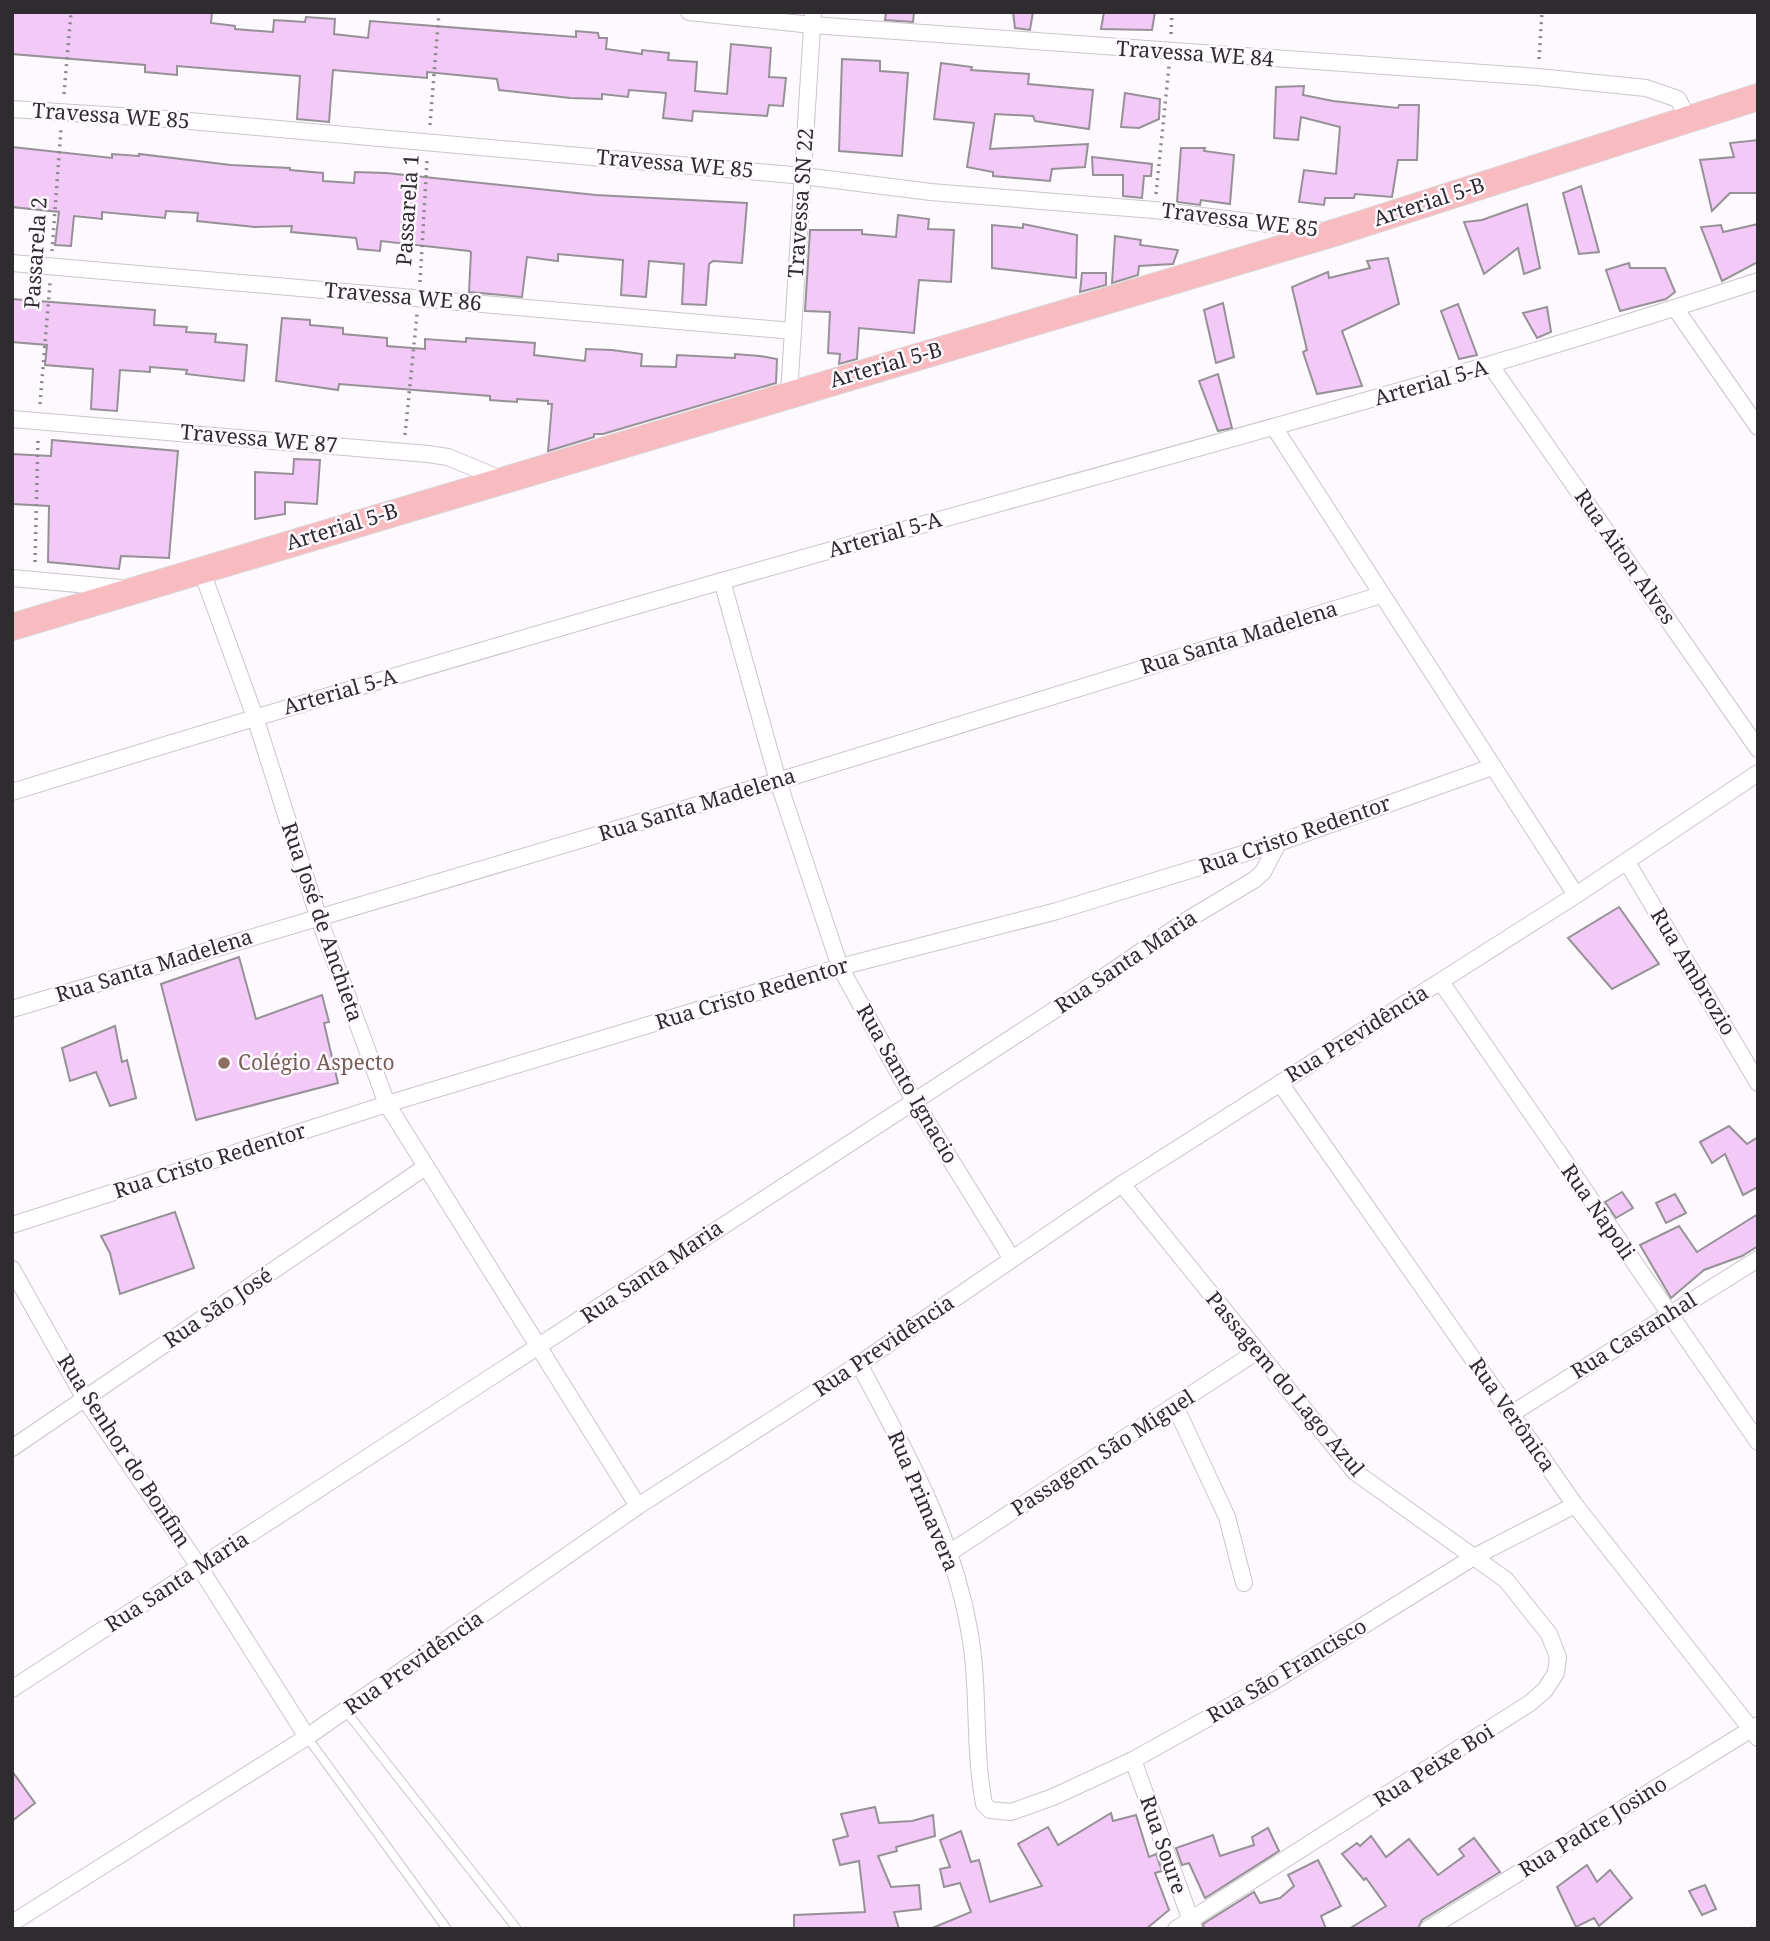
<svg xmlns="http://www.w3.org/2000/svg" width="1770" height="1941" font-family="'Noto Serif',serif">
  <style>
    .building { fill: #f2c9f7; stroke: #969196; stroke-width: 2 }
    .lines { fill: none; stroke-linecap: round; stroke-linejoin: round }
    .lane-casing { stroke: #cac5ca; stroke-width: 10 }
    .street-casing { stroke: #cac5ca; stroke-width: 18 }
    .primary-casing { stroke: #d9d9d9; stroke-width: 28 }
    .path { stroke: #8c898d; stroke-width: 3.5; stroke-dasharray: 2 5; stroke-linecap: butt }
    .lane { stroke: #fff; stroke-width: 8 }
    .street { stroke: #fff; stroke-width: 16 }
    .primary { stroke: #f8bbbf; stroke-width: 26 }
    .education-dot { fill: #8d6e63; stroke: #fef9ff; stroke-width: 2.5 }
    .labels { text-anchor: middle; stroke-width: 5; stroke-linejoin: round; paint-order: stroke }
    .street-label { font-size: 21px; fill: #2e2c2e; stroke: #fef9ff }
    .education-label { font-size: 21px; fill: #785e54; stroke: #fef9ff; text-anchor: start }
  </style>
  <rect width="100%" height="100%" fill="#fef9ff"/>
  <!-- building -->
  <g class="building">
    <polygon points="12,12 212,12 211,23 235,26 235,29 273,32 274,20 305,22 306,17 335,19 334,34 368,38 370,21 576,37 576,31 598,33 599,38 607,38 606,49 642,54 642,50 669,53 668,60 697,62 695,91 727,94 731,44 771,48 769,77 786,78 783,106 769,105 767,116 693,111 692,121 663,118 666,93 629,90 628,97 602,94 602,99 570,98 499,90 497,79 427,72 427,78 333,70 329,122 297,119 300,76 177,66 177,75 145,72 145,65 12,54"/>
    <polygon points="886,12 914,12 913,22 885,20"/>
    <polygon points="1013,12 1033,12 1030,30 1015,28"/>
    <polygon points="1104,12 1155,12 1152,30 1101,29"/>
    <polygon points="842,59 880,61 880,71 908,73 902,156 839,151"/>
    <polygon points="941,63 972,67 971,70 1029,74 1028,84 1093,90 1089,129 1035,121 1033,116 995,114 990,149 1088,144 1085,167 1052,169 1050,181 993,176 993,172 967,167 974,123 934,119"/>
    <polygon points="1304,86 1303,95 1333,101 1398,108 1399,105 1419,105 1417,160 1398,160 1392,197 1355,194 1354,198 1325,198 1324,205 1299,202 1304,170 1336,174 1340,127 1301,117 1298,140 1274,138 1276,87"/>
    <polygon points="1125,93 1160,99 1159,119 1139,128 1121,127"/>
    <polygon points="1758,140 1758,193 1730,193 1712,211 1700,160 1734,157 1730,143"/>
    <polygon points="12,147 112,158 112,154 139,156 139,154 231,165 290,168 290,170 323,173 323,181 354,183 355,172 386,173 596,195 747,203 742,263 713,261 709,264 706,305 682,304 684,264 649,261 646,297 621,295 623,260 558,254 558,261 527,257 522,297 469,292 471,252 469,251 381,241 380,251 358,249 356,238 291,232 292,226 255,227 197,221 198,213 166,211 165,218 102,212 102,219 74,216 71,246 55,245 59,212 12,207"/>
    <polygon points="1181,148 1205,148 1204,151 1234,155 1230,204 1201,200 1200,205 1177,202"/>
    <polygon points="1092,157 1152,164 1151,176 1144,176 1142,198 1123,196 1123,175 1093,175"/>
    <polygon points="1581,186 1599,252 1579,254 1563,193"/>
    <polygon points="1527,204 1540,268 1524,274 1518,248 1484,274 1464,222 1482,220"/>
    <polygon points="898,215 929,219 928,229 954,230 951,282 919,280 914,333 859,328 857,359 839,364 840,354 828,353 830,312 805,311 810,230 862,230 862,234 896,237"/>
    <polygon points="1023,224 1077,235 1076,278 992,268 992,225 1023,228"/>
    <polygon points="1758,224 1758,262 1722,281 1701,227 1721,225 1723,232"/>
    <polygon points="1115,236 1141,240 1140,245 1178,250 1173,264 1139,266 1138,275 1112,283"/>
    <polygon points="1388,258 1399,304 1342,331 1362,386 1317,394 1303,352 1307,350 1292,287 1328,272 1329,278 1370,268 1367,261"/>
    <polygon points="1629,263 1630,268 1665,268 1675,292 1666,299 1620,311 1606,270"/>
    <polygon points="1082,273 1106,273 1106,285 1080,292"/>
    <polygon points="12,299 155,310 154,325 187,327 186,332 216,334 215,342 247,345 244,381 186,374 187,370 150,367 150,372 120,370 117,411 91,409 93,369 45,365 47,345 12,342"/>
    <polygon points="1223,303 1234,357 1216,363 1204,310"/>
    <polygon points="1458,304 1477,355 1459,359 1441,311"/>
    <polygon points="1547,307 1551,332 1537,338 1523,313"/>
    <polygon points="282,318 310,320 310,325 343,328 343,334 387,338 387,346 425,349 425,339 466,342 466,338 495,340 535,343 534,355 585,361 586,349 612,350 642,354 641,366 676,367 677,355 735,358 735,354 760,356 777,359 776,383 603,434 594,434 594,437 548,451 552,404 548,404 548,401 517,399 517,402 490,400 490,396 339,384 338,390 276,381"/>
    <polygon points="1218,374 1232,428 1218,431 1199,381"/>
    <polygon points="52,440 178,451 169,558 121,556 119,569 48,562 49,506 12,504 12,454 51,456"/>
    <polygon points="294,459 320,460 317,504 285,502 285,514 255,519 255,472 293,474"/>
    <polygon points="1619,907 1659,964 1612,989 1568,938"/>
    <polygon points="239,957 256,1019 322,995 329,1022 324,1023 338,1083 196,1120 161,984"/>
    <polygon points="115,1026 122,1062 127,1060 136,1098 110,1106 96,1072 70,1081 62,1048"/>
    <polygon points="1729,1126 1747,1144 1758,1137 1758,1187 1743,1195 1725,1154 1712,1163 1700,1142"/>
    <polygon points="1622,1192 1633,1208 1616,1218 1605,1202"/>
    <polygon points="1675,1194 1686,1213 1666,1223 1656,1203"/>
    <polygon points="175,1212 194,1268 120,1294 110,1253 101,1236"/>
    <polygon points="1758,1214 1758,1246 1742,1256 1704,1270 1671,1298 1640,1245 1679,1226 1697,1252"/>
    <polygon points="12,1771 35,1803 12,1821"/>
    <polygon points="875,1807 879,1823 912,1821 933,1815 935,1836 896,1847 897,1851 878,1856 891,1887 919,1885 921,1909 894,1912 899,1929 794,1929 794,1915 865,1912 859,1861 840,1865 833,1840 848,1836 841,1814"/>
    <polygon points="1111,1813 1113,1821 1136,1815 1149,1857 1156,1854 1162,1871 1155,1873 1169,1910 1146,1929 930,1929 971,1912 960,1883 944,1887 940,1869 950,1867 940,1840 961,1831 971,1862 979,1860 990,1902 1042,1886 1018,1844 1048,1827 1058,1845"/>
    <polygon points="1268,1828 1279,1851 1205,1898 1189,1863 1182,1865 1176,1848 1213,1835 1220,1856 1254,1845 1252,1837"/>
    <polygon points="1371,1836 1386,1857 1409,1839 1438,1875 1464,1856 1459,1849 1474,1838 1500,1872 1422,1920 1418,1929 1349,1929 1386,1906 1366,1878 1364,1880 1342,1854 1357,1843 1360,1846"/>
    <polygon points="1318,1860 1341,1906 1321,1916 1326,1929 1204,1929 1203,1924 1254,1892 1260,1903 1280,1898 1294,1886 1288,1875"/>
    <polygon points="1587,1865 1597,1882 1610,1870 1632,1898 1599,1926 1594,1918 1576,1927 1557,1887"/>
    <polygon points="1705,1885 1716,1909 1702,1915 1689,1891"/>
  </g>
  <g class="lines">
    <defs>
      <g id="lane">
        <polyline points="345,1710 517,1929"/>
        <polyline points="307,1737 447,1929"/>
      </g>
      <g id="street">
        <polyline points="689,12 812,25 1538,77 1646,88 1678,99 1688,119"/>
        <polyline points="12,109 167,119 803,176 931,192 1154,210 1325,231"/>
        <polyline points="12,263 793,331"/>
        <polyline points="1675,308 1758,427"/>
        <polyline points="1491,366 1758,749"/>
        <polyline points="789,394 813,12"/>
        <polyline points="12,419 428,454 448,457 501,479"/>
        <polyline points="1274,427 1576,895"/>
        <polyline points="201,569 255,717 318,916 387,1104 638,1506"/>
        <polyline points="12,578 121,588"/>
        <polyline points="722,581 778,781 840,967 913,1099 1012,1259"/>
        <path d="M12,792C248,719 484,649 722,581C1068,482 1416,393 1758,281"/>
        <polyline points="1627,862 1758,1083"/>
        <polyline points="1441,982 1758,1442"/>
        <polyline points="12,1009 778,781 1381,595"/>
        <polyline points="1280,1083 1575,1505 1758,1738"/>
        <polyline points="1122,1184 1355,1472 1506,1580 1549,1634 1558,1657 1556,1673 1545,1690 1530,1703 1176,1929"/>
        <polyline points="12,1225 387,1104 840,967 1057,911 1278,843 1492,767"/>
        <polyline points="12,1269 85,1399 200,1568 307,1737"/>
        <path d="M859,1364C904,1448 952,1533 969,1629C980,1686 973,1747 984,1804L990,1810L1011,1812L1053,1797L1133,1760L1271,1683L1472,1558L1575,1505"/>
        <polyline points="1175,1406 1227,1517 1244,1583"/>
        <polyline points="1511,1414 1758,1259"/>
        <polyline points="12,1448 424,1168"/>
        <polyline points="949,1553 1256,1352"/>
        <polyline points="12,1689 1079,994 1187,920 1254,880 1263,872 1278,843"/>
        <polyline points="1133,1760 1194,1929"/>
        <polyline points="12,1923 307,1737 638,1506 859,1364 1122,1184 1576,895 1758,773"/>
        <polyline points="1428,1929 1758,1725"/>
      </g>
      <polyline id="primary" points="12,627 1337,232 1758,97"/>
    </defs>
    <!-- lane casing -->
    <use href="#lane" class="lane-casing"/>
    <!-- street casing -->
    <use href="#street" class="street-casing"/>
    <!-- primary casing -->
    <use href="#primary" class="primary-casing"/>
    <!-- path -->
    <g class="path">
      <polyline points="1171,34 1172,12"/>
      <polyline points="1539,59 1542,12"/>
      <polyline points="64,94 71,12"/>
      <polyline points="430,125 439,12"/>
      <polyline points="1156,194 1169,66"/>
      <polyline points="52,251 61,129"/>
      <polyline points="420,282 427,161"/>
      <polyline points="40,404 50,283"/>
      <polyline points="405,435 417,314"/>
      <polyline points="35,562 38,437"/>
      <polyline points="1751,1929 1758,1925"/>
    </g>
    <!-- lane -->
    <use href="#lane" class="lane"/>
    <!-- street -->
    <use href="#street" class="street"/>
    <!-- primary -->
    <use href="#primary" class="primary"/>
  </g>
  <!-- markers -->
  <circle class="education-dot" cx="224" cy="1063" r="7"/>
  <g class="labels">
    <!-- street labels -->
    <g class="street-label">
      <text transform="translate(1195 54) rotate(4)" y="7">Travessa WE 84</text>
      <text transform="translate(111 116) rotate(4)" y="7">Travessa WE 85</text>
      <text transform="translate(675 164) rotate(5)" y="7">Travessa WE 85</text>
      <text transform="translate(1429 202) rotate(-18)" y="7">Arterial 5-B</text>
      <text transform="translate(801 203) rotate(-86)" y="7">Travessa SN 22</text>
      <text transform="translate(408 210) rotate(-86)" y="7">Passarela 1</text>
      <text transform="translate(1240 220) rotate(7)" y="7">Travessa WE 85</text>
      <text transform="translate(36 253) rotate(-86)" y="7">Passarela 2</text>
      <text transform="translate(403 297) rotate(5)" y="7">Travessa WE 86</text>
      <text transform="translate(886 365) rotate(-16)" y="7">Arterial 5-B</text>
      <text transform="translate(1431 383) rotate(-16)" y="7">Arterial 5-A</text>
      <text transform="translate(259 439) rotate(5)" y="7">Travessa WE 87</text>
      <text transform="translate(342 527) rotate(-17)" y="7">Arterial 5-B</text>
      <text transform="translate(885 535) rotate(-16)" y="7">Arterial 5-A</text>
      <text transform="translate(1625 557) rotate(55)" y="7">Rua Aiton Alves</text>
      <text transform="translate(1239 638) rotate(-17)" y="7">Rua Santa Madelena</text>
      <text transform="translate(340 692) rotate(-16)" y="7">Arterial 5-A</text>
      <text transform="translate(697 805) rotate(-17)" y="7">Rua Santa Madelena</text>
      <text transform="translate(1295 835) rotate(-19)" y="7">Rua Cristo Redentor</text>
      <text transform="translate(322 922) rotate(71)" y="7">Rua José de Anchieta</text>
      <text transform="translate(1126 962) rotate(-34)" y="7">Rua Santa Maria</text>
      <text transform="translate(154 966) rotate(-17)" y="7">Rua Santa Madelena</text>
      <text transform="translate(1693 972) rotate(59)" y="7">Rua Ambrozio</text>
      <text transform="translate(752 994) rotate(-17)" y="7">Rua Cristo Redentor</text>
      <text transform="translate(1357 1034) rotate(-32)" y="7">Rua Previdência</text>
      <text transform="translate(907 1084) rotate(60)" y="7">Rua Santo Ignacio</text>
      <text transform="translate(210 1161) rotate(-18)" y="7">Rua Cristo Redentor</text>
      <text transform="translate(1598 1212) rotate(55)" y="7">Rua Napoli</text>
      <text transform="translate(652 1272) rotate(-34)" y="7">Rua Santa Maria</text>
      <text transform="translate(218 1308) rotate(-34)" y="7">Rua São José</text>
      <text transform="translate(1634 1336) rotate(-32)" y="7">Rua Castanhal</text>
      <text transform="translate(884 1346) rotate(-34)" y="7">Rua Previdência</text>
      <text transform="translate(1285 1384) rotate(50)" y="7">Passagem do Lago Azul</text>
      <text transform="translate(1512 1415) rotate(55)" y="7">Rua Verônica</text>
      <text transform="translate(124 1451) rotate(57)" y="7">Rua Senhor do Bonfim</text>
      <text transform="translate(1103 1453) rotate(-33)" y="7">Passagem São Miguel</text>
      <text transform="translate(923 1501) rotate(67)" y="7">Rua Primavera</text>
      <text transform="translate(177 1582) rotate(-33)" y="7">Rua Santa Maria</text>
      <text transform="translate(414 1663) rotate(-35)" y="7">Rua Previdência</text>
      <text transform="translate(1287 1671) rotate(-31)" y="7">Rua São Francisco</text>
      <text transform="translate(1434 1766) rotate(-32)" y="7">Rua Peixe Boi</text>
      <text transform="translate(1593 1827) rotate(-32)" y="7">Rua Padre Josino</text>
      <text transform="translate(1163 1845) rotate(71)" y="7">Rua Soure</text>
    </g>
    <!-- education labels -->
    <g class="education-label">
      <text x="238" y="1070">Colégio Aspecto</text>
    </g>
  </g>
  <!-- border -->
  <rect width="1770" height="1941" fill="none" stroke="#2e2c2e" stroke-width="28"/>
</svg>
